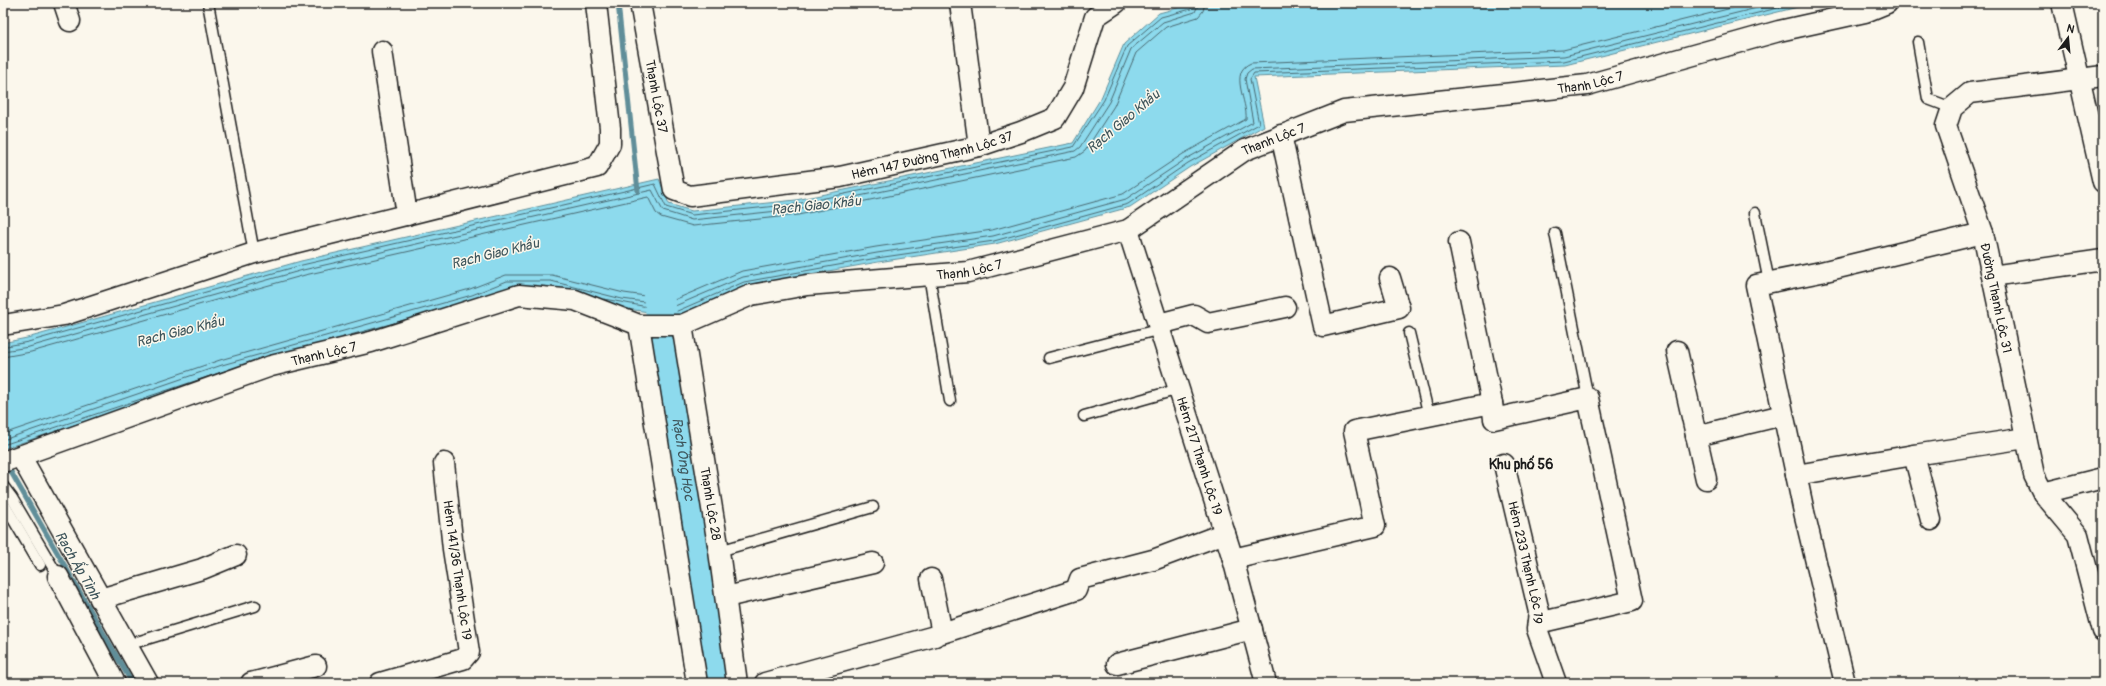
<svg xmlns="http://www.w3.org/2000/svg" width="2106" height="686" font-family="Pangolin,sans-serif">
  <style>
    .water { fill: #8ddaed; stroke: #608e99 }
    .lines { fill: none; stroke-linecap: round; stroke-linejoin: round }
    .shore { stroke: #496870; stroke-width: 1 }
    .stream { stroke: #608e99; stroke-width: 5 }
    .river { stroke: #8ddaed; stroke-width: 31 }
    .lane-casing { stroke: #1c1c1c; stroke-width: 13 }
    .street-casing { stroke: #1c1c1c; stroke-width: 23 }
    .lane { stroke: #fbf7ec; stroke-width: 10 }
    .street { stroke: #fbf7ec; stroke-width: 20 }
    .labels { text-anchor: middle; stroke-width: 3; stroke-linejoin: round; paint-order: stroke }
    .street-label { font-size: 13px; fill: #1c1c1c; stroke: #fbf7ec }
    .water-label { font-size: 14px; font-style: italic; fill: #3e555b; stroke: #fbf7ec }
    .neighbourhood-label { font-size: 14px; font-weight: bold; fill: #1c1c1c; stroke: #fbf7ec }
  </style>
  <rect width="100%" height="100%" fill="#fbf7ec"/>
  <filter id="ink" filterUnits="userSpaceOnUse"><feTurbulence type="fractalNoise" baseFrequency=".025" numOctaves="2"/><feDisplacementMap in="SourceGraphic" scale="8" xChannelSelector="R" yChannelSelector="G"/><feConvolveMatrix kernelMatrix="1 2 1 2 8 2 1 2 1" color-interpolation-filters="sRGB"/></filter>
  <g filter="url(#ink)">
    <!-- water -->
    <polygon class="water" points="1196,3 1814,3 1565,65 1254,77 1264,126 1190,167 1130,207 995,244 878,262 745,286 676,316 621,308 475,303 225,374 3,449 3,341 7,342 27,338 301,261 659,179 669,204 692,211 796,200 1073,143 1101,98 1124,44 1159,13"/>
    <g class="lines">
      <!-- shore -->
      <g class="shore">
        <polyline points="604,299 675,312 744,282 877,258 994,241 1128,204 1188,163 1259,124 1250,79 1254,73 1564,61 1798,3"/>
        <polyline points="343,337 405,320"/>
        <polyline points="3,345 7,346 28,342 302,265 655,184 666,207 692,215 796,204 1073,147 1104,100 1127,46 1161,17 1191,9 1194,3"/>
        <polyline points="3,351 29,347 303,270 652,190 663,211 692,220 797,209 1075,151 1080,147 1109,102 1131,49 1163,22 1195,12 1199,3"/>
        <polyline points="3,357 31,352 305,275 648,197 656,213 661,217 693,226 798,215 1076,157 1085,151 1114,106 1136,53 1166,27 1198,17 1203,11 1205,3"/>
        <path d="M3,434L220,360L470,289L506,275H552L624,293L674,300L742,271L876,247L992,230L1123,194L1183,154L1246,119C1248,102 1228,72 1251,63L1563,50L1752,3"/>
        <polyline points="3,440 222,365 472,295 507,281 551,281 622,299 675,306 743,277 877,253 993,236 1126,199 1186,159 1253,122 1245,79 1247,73 1252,69 1564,56 1777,3"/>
        <polyline points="3,445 237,367"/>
      </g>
      <!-- stream -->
      <g class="stream">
        <polyline points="618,3 638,191"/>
        <polyline points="7,465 132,683"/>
      </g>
      <!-- river -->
      <path class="river" id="s1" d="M658,292L718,683"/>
      <defs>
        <g id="lane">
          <polyline points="208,3 254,253"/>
          <polyline points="1918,42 1928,99 1952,108"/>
          <polyline points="1755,213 1769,282"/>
          <polyline points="1555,233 1588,398"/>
          <polyline points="929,275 950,401"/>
          <polyline points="1409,333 1429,416"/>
          <polyline points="1049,358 1161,329"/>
          <polyline points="1084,416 1179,389"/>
          <polyline points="3,486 12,498 58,576"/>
          <polyline points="3,502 40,565"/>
          <polyline points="719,551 873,507"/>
          <polyline points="127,645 255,606"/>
        </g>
        <g id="street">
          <polyline points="64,3 70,21"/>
          <path id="s2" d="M640,3L674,190L690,196L840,177L979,146L1021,132L1055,118L1073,88L1095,17L1116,3"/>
          <polyline points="960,3 979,146"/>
          <polyline points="2062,3 2103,182"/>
          <polyline points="382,51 407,215"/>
          <path id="s3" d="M2103,76L1970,93L1952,108L1946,126L1983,233L2034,475L2043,493L2078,535L2103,631"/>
          <polyline points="1281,135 1323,326 1399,308 1390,278"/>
          <path id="s4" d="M1128,230L1233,559L1266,683"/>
          <polyline points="1459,242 1492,403"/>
          <polyline points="1992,276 2103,260"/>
          <polyline points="1159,324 1194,315 1208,323 1285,307"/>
          <polyline points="3,325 64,315 254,253 597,167 610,144 610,128 596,3"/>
          <polyline points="639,325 697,683"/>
          <path id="s5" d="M682,325L719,551L737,683"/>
          <polyline points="1677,351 1706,479"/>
          <polyline points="1696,436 1783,415"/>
          <polyline points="21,457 148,683"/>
          <path id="s6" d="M3,462L271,366L371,342L519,295L575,300L639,325H682L751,295L807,285L968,272L1128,230L1245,150L1344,111L1587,85L1779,31L1865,12L1887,3"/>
          <path id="s7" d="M1504,464L1539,612L1537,629L1556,683"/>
          <polyline points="1796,475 1914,455"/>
          <polyline points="2043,493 2103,478"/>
          <polyline points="1931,520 1914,455 2026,438"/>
          <polyline points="1233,559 1375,526 1354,431 1492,403 1494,419 1588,398 1632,601 1538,623"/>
          <polyline points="58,576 115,683"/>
          <polyline points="931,579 942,633 1076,590 1080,579 1153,560 1225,533"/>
          <polyline points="726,597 873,563"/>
          <polyline points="100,599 202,569 236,555"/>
          <polyline points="1117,664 1252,629"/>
          <polyline points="251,683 316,666"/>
          <polyline points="380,683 463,659 469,652 453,549 444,463"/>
          <polyline points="765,683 935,636"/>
          <polyline points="1845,683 1804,512 1756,285 1821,272 1983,233"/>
        </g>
      </defs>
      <!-- lane casing -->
      <use href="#lane" class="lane-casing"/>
      <!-- street casing -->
      <use href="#street" class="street-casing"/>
      <!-- lane -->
      <use href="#lane" class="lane"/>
      <!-- street -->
      <use href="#street" class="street"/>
    </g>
  </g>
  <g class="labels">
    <!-- street labels -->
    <g class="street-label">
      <text dy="5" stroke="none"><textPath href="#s6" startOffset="1666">Thạnh Lộc 7</textPath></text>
      <text dy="5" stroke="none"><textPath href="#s2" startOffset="95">Thạnh Lộc 37</textPath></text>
      <text dy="5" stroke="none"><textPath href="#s6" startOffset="1342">Thạnh Lộc 7</textPath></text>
      <text dy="5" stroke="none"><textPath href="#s2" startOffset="453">Hẻm 147 Đường Thạnh Lộc 37</textPath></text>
      <text dy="5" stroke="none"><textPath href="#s6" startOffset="1006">Thạnh Lộc 7</textPath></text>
      <text dy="5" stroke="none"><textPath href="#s3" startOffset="356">Đường Thạnh Lộc 31</textPath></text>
      <text dy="5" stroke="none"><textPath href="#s6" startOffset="339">Thạnh Lộc 7</textPath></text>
      <text dy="5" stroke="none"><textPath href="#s4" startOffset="237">Hẻm 217 Thạnh Lộc 19</textPath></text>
      <text dy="5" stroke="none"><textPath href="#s5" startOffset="181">Thạnh Lộc 28</textPath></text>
      <text dy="5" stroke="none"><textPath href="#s7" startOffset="101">Hẻm 233 Thạnh Lộc 19</textPath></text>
      <text transform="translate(458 570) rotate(82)" y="5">Hẻm 141/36 Thạnh Lộc 19</text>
    </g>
    <!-- water labels -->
    <g class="water-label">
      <text transform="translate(1123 121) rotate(-40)" y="5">Rạch Giao Khẩu</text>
      <text transform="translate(816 205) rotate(-6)" y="5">Rạch Giao Khẩu</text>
      <text transform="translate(495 253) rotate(-14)" y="5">Rạch Giao Khẩu</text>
      <text transform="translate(180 331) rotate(-14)" y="5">Rạch Giao Khẩu</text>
      <text dy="5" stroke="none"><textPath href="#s1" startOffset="169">Rạch Ông Học</textPath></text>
      <text transform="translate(78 565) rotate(60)" y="5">Rạch Ấp Tình</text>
    </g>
    <!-- neighbourhood labels -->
    <g class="neighbourhood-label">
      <text x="1521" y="469">Khu phố 56</text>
    </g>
  </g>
  <!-- margin -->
  <rect width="2106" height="686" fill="none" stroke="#fbf7ec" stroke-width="16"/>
  <rect x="8" y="8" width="2090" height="670" fill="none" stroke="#1c1c1c" stroke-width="1.5" filter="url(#ink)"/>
  <!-- north arrow -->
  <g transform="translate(2068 38) rotate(16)" stroke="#fbf7ec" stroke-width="3" paint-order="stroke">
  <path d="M0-3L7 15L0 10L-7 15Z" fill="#1c1c1c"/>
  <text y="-6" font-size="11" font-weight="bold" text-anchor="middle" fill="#1c1c1c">N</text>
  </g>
</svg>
